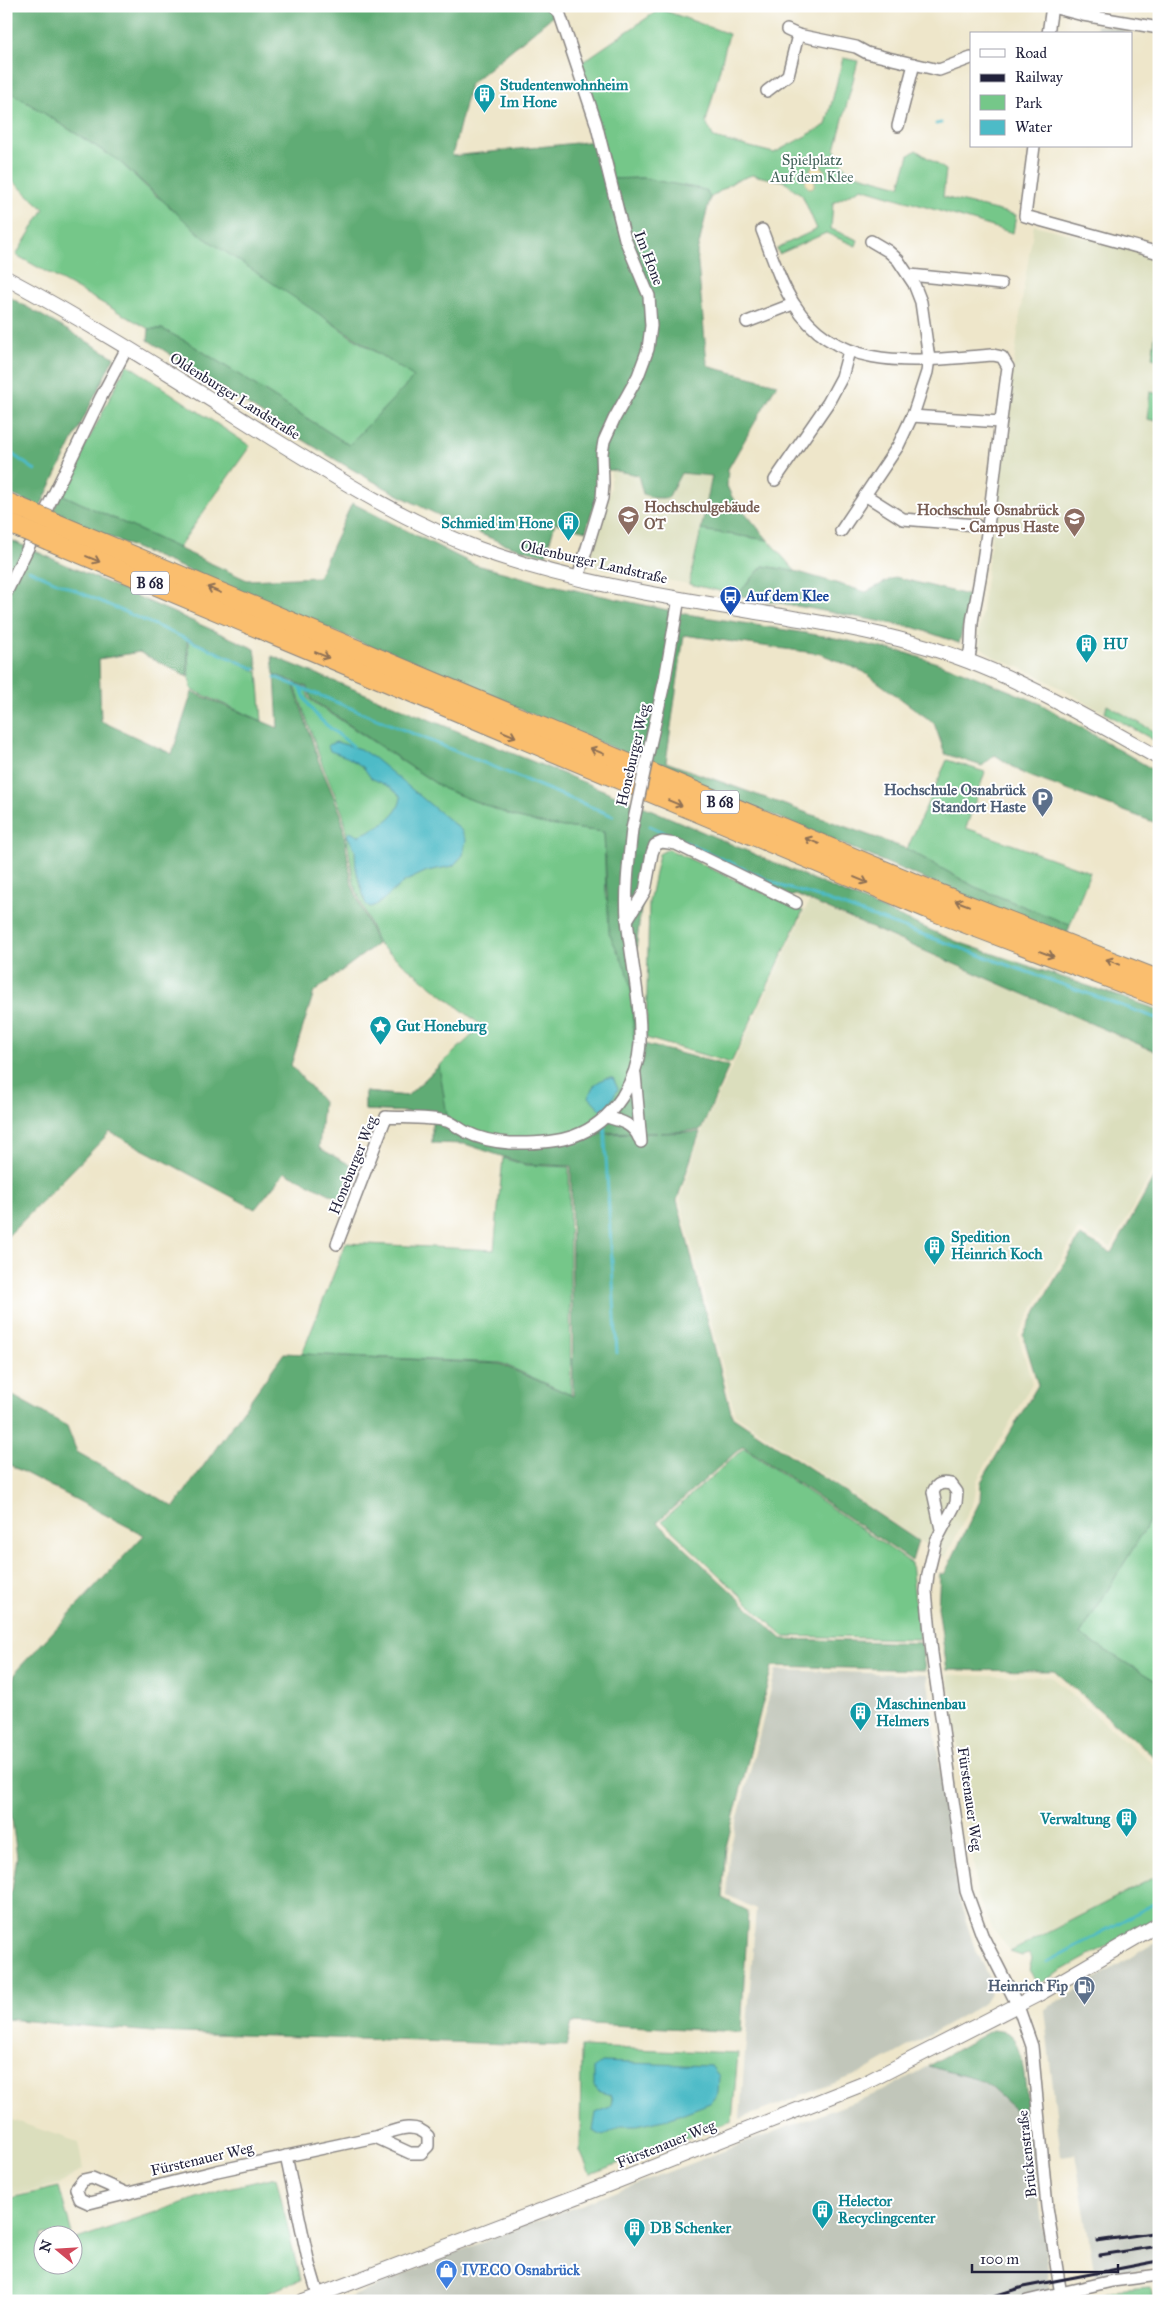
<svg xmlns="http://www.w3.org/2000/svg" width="1165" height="2307" font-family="'IM FELL Great Primer',serif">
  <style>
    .built { fill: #dbdebd }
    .industrial { fill: #c1c6ba }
    .green { fill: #75c789; stroke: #4c7462 }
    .forest { fill: #60ac75; stroke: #416758 }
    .sand { fill: #eeda9e; stroke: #887e6c }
    .water { fill: #4dbbc7; stroke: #386e81 }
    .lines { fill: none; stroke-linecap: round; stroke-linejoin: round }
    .stream { stroke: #4dbbc7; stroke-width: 3 }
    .minor-casing { stroke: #888482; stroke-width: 14 }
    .tertiary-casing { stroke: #888482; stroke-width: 16 }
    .trunk-casing { stroke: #888482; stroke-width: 21 }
    .minor { stroke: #fff; stroke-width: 11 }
    .tertiary { stroke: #fff; stroke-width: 14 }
    .trunk { stroke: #fabe6e; stroke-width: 19 }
    .rail { stroke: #22223b; stroke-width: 3 }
    .minor-bridge-casing { stroke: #888482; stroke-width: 14; stroke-linecap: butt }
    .trunk-bridge-casing { stroke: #888482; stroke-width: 21; stroke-linecap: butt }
    .minor-bridge { stroke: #fff; stroke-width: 11 }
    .trunk-bridge { stroke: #fabe6e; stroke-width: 19 }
    .oneway { stroke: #8e7054 }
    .labels { text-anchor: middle; stroke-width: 4; stroke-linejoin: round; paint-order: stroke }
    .shield { fill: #fff; stroke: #646476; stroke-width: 1 }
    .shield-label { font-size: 14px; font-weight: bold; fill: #22223b }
    .culture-label { font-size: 15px; font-weight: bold; fill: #0d838f; stroke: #fff; text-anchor: start }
    .park-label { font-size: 15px; fill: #43645a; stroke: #fff }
    .street-label { font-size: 15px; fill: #22223b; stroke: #fff }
    .education-label { font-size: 15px; font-weight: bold; fill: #785e54; stroke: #fff; text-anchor: start }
    .transit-label { font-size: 15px; font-weight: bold; fill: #164399; stroke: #fff; text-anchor: start }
    .service-label { font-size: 15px; font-weight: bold; fill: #4e5e75; stroke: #fff; text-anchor: end }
    .shop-label { font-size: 15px; font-weight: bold; fill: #366cbe; stroke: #fff; text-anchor: start }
  </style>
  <rect width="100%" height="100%" fill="#fff"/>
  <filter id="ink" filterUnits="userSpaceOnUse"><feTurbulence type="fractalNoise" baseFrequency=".02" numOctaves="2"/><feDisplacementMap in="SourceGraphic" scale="10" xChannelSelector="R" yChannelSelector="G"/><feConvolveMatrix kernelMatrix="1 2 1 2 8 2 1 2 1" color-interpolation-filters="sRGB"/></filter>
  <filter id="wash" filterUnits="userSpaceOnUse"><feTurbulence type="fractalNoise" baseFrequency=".0096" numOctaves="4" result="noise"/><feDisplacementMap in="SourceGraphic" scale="20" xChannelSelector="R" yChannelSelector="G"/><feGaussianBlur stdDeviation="1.12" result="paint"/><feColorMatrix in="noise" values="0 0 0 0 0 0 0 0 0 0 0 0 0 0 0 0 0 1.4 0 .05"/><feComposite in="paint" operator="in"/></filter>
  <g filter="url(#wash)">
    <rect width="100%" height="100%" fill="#eee6ca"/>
    <!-- built -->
    <g class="built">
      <polygon points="1034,225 1159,257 1159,743 1035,674 992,656 981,647 979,633 1024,286"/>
      <polygon points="611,470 638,475 643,494 668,498 681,473 712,476 689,584 588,566 611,487"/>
      <polygon points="809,902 1159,1053 1159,1160 1111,1247 1078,1230 1018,1335 1032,1383 977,1480 974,1501 945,1558 735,1414 680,1200 702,1131"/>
      <polygon points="948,1675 1051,1677 1159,1769 1159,1874 1010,1951 992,1928 977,1896 974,1867"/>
      <polygon points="6,2118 78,2142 83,2169 60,2184 6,2197"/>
    </g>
    <!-- industrial -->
    <g class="industrial">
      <polygon points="1097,25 1124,29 1123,34 1096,34"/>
      <polygon points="776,1670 927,1675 958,1896 974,1946 990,1978 990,1993 983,2004 861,2073 740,2119 756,1909 727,1895 729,1853"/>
      <polygon points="1159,1940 1159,2266 1095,2276 1075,2154 1061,2156 1044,2010"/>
      <polygon points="928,2066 983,2081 1029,2122 1052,2301 342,2301 459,2251 883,2091"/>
    </g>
    <!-- green -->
    <g class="green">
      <polygon points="660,9 729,34 706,122 714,138 774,153 826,125 843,58 858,61 835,150 848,172 900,186 909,155 916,150 946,170 943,197 1016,215 1013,233 862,188 833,203 831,229 858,240 856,246 826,233 779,254 777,248 817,229 802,195 783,181 752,175 735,181 710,198 705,190 642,178 613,179 581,63"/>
      <polygon points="6,89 119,161 155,195 350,336 415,377 349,445 189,343 162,329 149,329 16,255 44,209 6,175"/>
      <polygon points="1159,309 1159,360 1152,358"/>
      <polygon points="127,364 250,446 178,548 61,494"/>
      <polygon points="1150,392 1159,394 1156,421 1147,419"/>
      <polygon points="701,530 768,540 795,571 763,566 737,595 689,584"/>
      <polygon points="188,639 258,672 262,721 192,690 189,678"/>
      <polygon points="294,683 306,688 309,699 444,789 518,818 549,825 604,832 606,897 632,984 640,1044 635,1072 607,1117 563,1140 492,1141 432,1113 365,1110 365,1092 407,1096 482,1026 378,944 354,885 343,814 322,764"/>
      <polygon points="1107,705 1159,734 1159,743 1105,713"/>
      <polygon points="947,760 985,772 966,828 1090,872 1070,925 975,887 907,849"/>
      <polygon points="668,849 803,911 731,1063 646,1038 649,902 659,854"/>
      <polygon points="503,1158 525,1165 569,1167 571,1395 501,1363 302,1354 346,1243 494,1250"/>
      <polygon points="744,1448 911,1563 919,1639 783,1636 662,1521"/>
      <polygon points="1159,1506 1159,1683 1080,1635"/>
      <polygon points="1159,1875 1159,1917 1038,1984 1029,1970 1032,1959 1030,1954 1022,1956 1010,1952"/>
      <polygon points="581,2047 738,2053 732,2121 590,2174 580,2151"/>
      <polygon points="276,2177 300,2280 247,2301 6,2301 6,2199 59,2187 72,2234 42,2234 42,2264 72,2264 73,2236 74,2240 223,2189"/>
      <polygon points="1151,2287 1153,2301 1082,2301 1111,2290"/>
    </g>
    <!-- forest -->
    <g class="forest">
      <path d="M6,6H565L470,84L452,156L595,141L604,179L642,178L706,190L710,198L697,253L707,363L710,367L777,384L728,469L727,486L732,497L768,540L701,530L712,476L681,473L668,498H654L643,494L638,475L611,470L596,472L597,495L586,531L555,523L546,555C529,551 511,547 495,540C370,490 260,412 148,340L149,329H162L189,343L349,445L414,377L203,237L119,161L6,89Z"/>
      <polygon points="6,295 114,357 40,507 6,492"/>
      <polygon points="61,494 247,580 318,577 352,503 473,564 543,583 686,614 830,637 906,653 959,670 1039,703 1159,773 1159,824 1024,774 995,755 982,766 945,754 934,723 864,672 821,654 684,635 666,762 907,849 975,887 1070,925 1066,938 52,513"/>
      <polygon points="6,538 255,649 258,670 187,638 188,677 139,652 99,659 101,721 172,754 192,692 278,728 275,675 293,683 319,762 341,814 352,885 377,944 314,992 291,1065 323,1102 319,1148 356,1168 342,1200 285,1172 255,1209 110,1132 6,1238"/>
      <polygon points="763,566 795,571 866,592 895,577 971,596 959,643 916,628 737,595"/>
      <polygon points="272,656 645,807 958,942 1159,1010 1159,1053 796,895 785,898 676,844 655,838 648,849 632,984 640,1043 729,1066 701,1130 660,1133 700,1132 677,1200 732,1416 918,1541 912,1561 743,1446 657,1522 782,1639 921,1643 925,1670 772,1666 726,1847 722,1898 748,1911 741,2032 572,2023 566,2046 152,2032 6,2019 6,1900 12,1891 17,1856 6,1778 6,1694 17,1670 144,1535 6,1463 6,1392 67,1426 77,1452 174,1507 284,1353 500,1364 573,1396 571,1166 525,1164 465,1144 432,1143 432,1113 365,1110 365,1092 407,1096 439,1066 448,1121 492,1141 585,1134 657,1133 585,1132 607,1117 628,1076 634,1047 632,995 628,974 609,933 604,832 549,825 518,818 444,789 311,699 307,687 274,674"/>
      <polygon points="1159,1168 1159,1506 1080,1635 1159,1683 1159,1761 1054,1671 947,1670 938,1607 940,1573 944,1575 980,1501 981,1482 1038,1385 1023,1335 1080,1236 1112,1253"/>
      <path d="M992,2030C1000,2031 1008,2031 1013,2037C1024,2048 1027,2105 1029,2122L983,2081L928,2066Z"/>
    </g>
    <!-- sand -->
    <polygon class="sand" points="821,165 825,171 819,177 814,177 814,187 809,188 805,184 806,177 813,176 810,171 811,167"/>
    <!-- water -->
    <g class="water">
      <path d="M336,742L360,749L374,758L461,830L466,840L463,855L453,866L427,871L404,882L378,904L371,907L366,905L356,869L355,850L347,835L350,832L358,836C376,828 399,818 401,797L390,787L371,778L363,767L347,757L330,751L328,745Z"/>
      <path d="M606,1078H613L618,1089L604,1113L589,1097C591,1087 596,1082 606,1078Z"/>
      <polygon points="602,2062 711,2066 719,2076 718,2093 710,2103 668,2119 636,2126 622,2126 603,2136 593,2131 596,2113 610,2107 612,2101 610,2095 598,2091 594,2086 594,2069"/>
    </g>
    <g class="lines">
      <!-- stream -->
      <g class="stream">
        <polyline points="936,124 941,123"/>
        <polyline points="6,450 35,470"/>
        <polyline points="29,570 255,669"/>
        <polyline points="275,677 613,816"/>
        <path d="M301,688C310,717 331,728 353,746"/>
        <polyline points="650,826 784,887 812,895 1159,1019"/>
        <polyline points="604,1121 617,1353"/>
        <polyline points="1047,1962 1159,1901"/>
      </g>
    </g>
  </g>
  <g filter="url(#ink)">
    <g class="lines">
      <defs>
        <g id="minor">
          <polyline points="552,6 559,12 596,123 625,239 649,296 651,326 648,349 638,376 614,419 604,441 602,453 603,484 602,498 578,578"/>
          <polyline points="1052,7 1083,15 1159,28"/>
          <polyline points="787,30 798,35 856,47 867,53 939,70 971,58"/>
          <polyline points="1048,34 1052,6"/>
          <polyline points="767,91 788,75 798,35"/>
          <polyline points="898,126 914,64"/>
          <polyline points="1034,146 1025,216 1159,253"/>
          <path d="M762,230C771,253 780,283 794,304C839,376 922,360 993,355L1002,357L1008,367C996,450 990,534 973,616C970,631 973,646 968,661"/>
          <polyline points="910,275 1001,284"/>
          <polyline points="747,322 793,304"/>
          <polyline points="912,416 1000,422"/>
          <polyline points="775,480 828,403 842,377 849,351"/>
          <polyline points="865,495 903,519 976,525"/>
          <polyline points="841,531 898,446 914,412 927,372 929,359 921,302 914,284 898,260 888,251 871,241"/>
          <polyline points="6,593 101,397 127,348"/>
          <polyline points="648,754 665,679 679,598"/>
          <polyline points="627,920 645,891 652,853 655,845 662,842 676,844 796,903"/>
          <polyline points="635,1074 641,1142"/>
          <path d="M607,1117C621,1121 633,1124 639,1138"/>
          <path d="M337,1244L386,1117C405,1118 428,1117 447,1121C453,1123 460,1129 466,1132C480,1139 495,1142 510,1143C558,1144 594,1139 622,1097C632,1081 639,1062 640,1043C641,1001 631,961 627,919C625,889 629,859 632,829"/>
          <path d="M941,1529L933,1492C937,1483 942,1482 951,1484L957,1492L956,1503L936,1541L928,1574L926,1591L932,1653L966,1891L982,1935L1018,2006L1032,2046L1047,2207L1062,2301"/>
          <polyline points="286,2156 309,2264 320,2301"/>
          <path d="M126,2193L92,2178L83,2180L76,2189L80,2199L89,2203L217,2171L375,2137L410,2153H421L428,2146V2136C414,2120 392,2132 375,2137"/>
          <polyline points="1027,2301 1112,2281 1159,2275"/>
        </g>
        <g id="tertiary">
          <path d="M6,278C96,326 181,381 267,435C335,477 404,521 479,549C566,581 660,596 751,611C805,620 860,628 913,643C1002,667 1079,713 1159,758"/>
          <polyline points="303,2301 587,2193 863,2084 1039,1994 1159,1924"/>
        </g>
        <g id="trunk">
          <polyline points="6,502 30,512"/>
          <polyline points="6,522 20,528"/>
          <polyline points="55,523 940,894 1159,980"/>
          <polyline points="48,540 936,912 1159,997"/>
        </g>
      </defs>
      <!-- minor casing -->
      <use href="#minor" class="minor-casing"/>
      <!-- tertiary casing -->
      <use href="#tertiary" class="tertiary-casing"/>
      <!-- trunk casing -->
      <use href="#trunk" class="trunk-casing"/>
      <!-- minor -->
      <use href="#minor" class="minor"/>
      <!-- tertiary -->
      <use href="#tertiary" class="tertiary"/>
      <!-- trunk -->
      <use href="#trunk" class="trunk"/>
      <!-- rail -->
      <g class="rail">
        <polyline points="1097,2241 1159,2232"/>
        <polyline points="1100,2255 1159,2246"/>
        <polyline points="960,2301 984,2295"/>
        <polyline points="978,2301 1023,2287 1159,2261"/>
      </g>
      <defs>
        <polyline id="minor-bridge" points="632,829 648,754"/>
        <g id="trunk-bridge">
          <polyline points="30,512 55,523"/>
          <polyline points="20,528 48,540"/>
        </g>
      </defs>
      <!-- minor-bridge casing -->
      <use href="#minor-bridge" class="minor-bridge-casing"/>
      <!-- trunk-bridge casing -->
      <use href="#trunk-bridge" class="trunk-bridge-casing"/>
      <!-- minor-bridge -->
      <use href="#minor-bridge" class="minor-bridge"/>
      <!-- trunk-bridge -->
      <use href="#trunk-bridge" class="trunk-bridge"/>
    </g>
    <!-- one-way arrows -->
    <defs><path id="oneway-shaft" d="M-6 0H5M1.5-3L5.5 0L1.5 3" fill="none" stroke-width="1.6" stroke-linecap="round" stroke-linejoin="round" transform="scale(1.25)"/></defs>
    <g class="oneway">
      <use href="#oneway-shaft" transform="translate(93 559) rotate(23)"/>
      <use href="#oneway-shaft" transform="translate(214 590) rotate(-157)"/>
      <use href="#oneway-shaft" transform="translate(322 655) rotate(23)"/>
      <use href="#oneway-shaft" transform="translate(509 734) rotate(23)"/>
      <use href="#oneway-shaft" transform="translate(597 751) rotate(-157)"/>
      <use href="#oneway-shaft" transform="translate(675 803) rotate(22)"/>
      <use href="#oneway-shaft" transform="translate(812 841) rotate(-157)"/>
      <use href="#oneway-shaft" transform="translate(861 880) rotate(23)"/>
      <use href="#oneway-shaft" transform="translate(962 903) rotate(-159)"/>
      <use href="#oneway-shaft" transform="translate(1047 954) rotate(21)"/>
      <use href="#oneway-shaft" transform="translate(1113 962) rotate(-159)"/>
    </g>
  </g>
  <!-- icons -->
  <defs>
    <symbol id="building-pin" viewBox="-11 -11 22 30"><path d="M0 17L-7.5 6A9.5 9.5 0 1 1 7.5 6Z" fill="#0f9aa8" stroke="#fff"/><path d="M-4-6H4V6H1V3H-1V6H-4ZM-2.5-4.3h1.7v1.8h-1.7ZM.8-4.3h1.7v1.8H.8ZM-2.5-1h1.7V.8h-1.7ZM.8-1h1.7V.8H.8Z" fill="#fff"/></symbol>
    <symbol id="university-pin" viewBox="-11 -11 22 30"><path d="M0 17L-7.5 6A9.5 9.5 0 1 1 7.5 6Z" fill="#8d6e63" stroke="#fff"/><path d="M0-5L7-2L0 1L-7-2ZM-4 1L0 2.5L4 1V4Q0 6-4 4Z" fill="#fff"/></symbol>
    <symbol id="bus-pin" viewBox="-11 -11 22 30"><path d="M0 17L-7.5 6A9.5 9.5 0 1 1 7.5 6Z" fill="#1a4fb4" stroke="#fff"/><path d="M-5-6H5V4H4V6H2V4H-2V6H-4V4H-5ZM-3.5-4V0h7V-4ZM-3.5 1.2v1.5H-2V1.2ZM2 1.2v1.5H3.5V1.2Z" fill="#fff"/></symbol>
    <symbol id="parking-pin" viewBox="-11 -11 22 30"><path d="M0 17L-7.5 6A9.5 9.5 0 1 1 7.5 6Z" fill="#5c6f8a" stroke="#fff"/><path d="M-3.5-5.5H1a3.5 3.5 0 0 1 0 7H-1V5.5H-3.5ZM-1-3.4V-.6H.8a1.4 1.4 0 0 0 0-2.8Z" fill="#fff"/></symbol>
    <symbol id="sight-pin" viewBox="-11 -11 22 30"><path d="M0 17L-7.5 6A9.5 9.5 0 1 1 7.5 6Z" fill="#0f9aa8" stroke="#fff"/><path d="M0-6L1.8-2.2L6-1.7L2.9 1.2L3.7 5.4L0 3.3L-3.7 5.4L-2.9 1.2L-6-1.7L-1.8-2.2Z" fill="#fff"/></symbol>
    <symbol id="fuel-pin" viewBox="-11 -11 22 30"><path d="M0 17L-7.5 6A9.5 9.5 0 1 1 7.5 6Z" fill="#5c6f8a" stroke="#fff"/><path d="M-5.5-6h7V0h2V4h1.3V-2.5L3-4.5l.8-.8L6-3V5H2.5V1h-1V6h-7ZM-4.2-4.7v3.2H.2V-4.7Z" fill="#fff"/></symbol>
    <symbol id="shop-pin" viewBox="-11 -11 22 30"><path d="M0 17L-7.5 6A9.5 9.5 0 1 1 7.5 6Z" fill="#3f7fe0" stroke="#fff"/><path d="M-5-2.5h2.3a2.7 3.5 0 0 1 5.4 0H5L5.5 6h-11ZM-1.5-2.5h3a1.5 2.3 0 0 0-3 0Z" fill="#fff"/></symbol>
  </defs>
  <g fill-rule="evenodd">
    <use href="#building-pin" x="472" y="82" width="25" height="34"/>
    <use href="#university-pin" x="616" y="504" width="25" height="34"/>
    <use href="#university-pin" x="1062" y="506" width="25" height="34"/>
    <use href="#building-pin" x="556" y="510" width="25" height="34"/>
    <use href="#bus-pin" x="718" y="584" width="25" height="34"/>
    <use href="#building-pin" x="1074" y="632" width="25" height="34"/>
    <use href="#parking-pin" x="1030" y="786" width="25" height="34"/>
    <use href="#sight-pin" x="368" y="1014" width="25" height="34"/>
    <use href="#building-pin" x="922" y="1234" width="25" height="34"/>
    <use href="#building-pin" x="848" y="1700" width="25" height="34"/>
    <use href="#building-pin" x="1114" y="1806" width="25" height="34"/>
    <use href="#fuel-pin" x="1072" y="1974" width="25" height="34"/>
    <use href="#building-pin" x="810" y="2198" width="25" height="34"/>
    <use href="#building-pin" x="622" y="2216" width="25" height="34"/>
    <use href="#shop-pin" x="434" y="2258" width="25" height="34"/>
  </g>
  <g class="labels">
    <!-- shield labels -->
    <g class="shield">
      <rect x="131" y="571.5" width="38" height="23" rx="4"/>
      <rect x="701" y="790.5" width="38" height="23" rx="4"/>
    </g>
    <g class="shield-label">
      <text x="150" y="588">B 68</text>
      <text x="720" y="807">B 68</text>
    </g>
    <!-- culture labels -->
    <g class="culture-label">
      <text x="500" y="90">Studentenwohnheim<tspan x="500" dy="17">Im Hone</tspan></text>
      <text x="553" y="528" text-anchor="end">Schmied im Hone</text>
      <text x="1103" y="649">HU</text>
      <text x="396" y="1031">Gut Honeburg</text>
      <text x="951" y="1242">Spedition<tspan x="951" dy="17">Heinrich Koch</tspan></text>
      <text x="876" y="1709">Maschinenbau<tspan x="876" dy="17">Helmers</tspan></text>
      <text x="1110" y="1824" text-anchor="end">Verwaltung</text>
      <text x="838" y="2206">Helector<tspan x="838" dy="17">Recyclingcenter</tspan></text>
      <text x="650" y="2233">DB Schenker</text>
    </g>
    <!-- park labels -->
    <g class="park-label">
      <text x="812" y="165">Spielplatz<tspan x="812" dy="17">Auf dem Klee</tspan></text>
    </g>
    <!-- street labels -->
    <g class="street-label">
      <text transform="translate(649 258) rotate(69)" y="5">Im Hone</text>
      <text transform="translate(235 396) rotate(32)" y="5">Oldenburger Landstraße</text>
      <text transform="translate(594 562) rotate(13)" y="5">Oldenburger Landstraße</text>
      <text transform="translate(633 755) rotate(-77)" y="5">Honeburger Weg</text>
      <text transform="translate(353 1165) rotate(-68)" y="5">Honeburger Weg</text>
      <text transform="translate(970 1799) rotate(82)" y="5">Fürstenauer Weg</text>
      <text transform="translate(666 2144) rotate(-22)" y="5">Fürstenauer Weg</text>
      <text transform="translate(1027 2154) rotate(-96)" y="5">Brückenstraße</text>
      <text transform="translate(202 2159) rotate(-13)" y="5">Fürstenauer Weg</text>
    </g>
    <!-- education labels -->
    <g class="education-label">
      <text x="644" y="512">Hochschulgebäude<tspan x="644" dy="17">OT</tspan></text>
      <text x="1059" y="515" text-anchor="end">Hochschule Osnabrück<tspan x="1059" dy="17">- Campus Haste</tspan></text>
    </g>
    <!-- transit labels -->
    <g class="transit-label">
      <text x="746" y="601">Auf dem Klee</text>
    </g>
    <!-- service labels -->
    <g class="service-label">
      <text x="1026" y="795">Hochschule Osnabrück<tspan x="1026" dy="17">Standort Haste</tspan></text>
      <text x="1068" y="1991">Heinrich Fip</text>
    </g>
    <!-- shop labels -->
    <g class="shop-label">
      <text x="462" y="2275">IVECO Osnabrück</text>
    </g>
  </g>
  <!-- margin -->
  <rect width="1165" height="2307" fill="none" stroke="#fff" stroke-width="25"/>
  <!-- legend -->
  <rect x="970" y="32" width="162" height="115" fill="#ffffff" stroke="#a7a7b1"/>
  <rect x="980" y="49" width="25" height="8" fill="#ffffff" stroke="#a7a7b1"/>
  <text x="1015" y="58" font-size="15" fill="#22223b">Road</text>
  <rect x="980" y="74" width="25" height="8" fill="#22223b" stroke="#a7a7b1"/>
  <text x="1015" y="82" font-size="15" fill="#22223b">Railway</text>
  <rect x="980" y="95" width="25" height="15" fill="#75c789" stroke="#a7a7b1"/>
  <text x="1015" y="108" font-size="15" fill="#22223b">Park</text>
  <rect x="980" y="120" width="25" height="15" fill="#4dbbc7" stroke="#a7a7b1"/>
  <text x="1015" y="132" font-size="15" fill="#22223b">Water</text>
  <!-- north arrow -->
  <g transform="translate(58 2250) rotate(288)"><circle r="24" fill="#ffffff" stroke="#a7a7b1"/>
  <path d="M0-4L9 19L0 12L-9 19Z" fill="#d1495b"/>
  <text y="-8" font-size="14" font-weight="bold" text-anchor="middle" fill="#22223b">N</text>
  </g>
  <!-- scale -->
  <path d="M972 2264v8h146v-8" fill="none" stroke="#22223b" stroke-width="2.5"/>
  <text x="980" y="2264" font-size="15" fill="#22223b" stroke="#ffffff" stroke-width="4" paint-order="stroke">100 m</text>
</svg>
